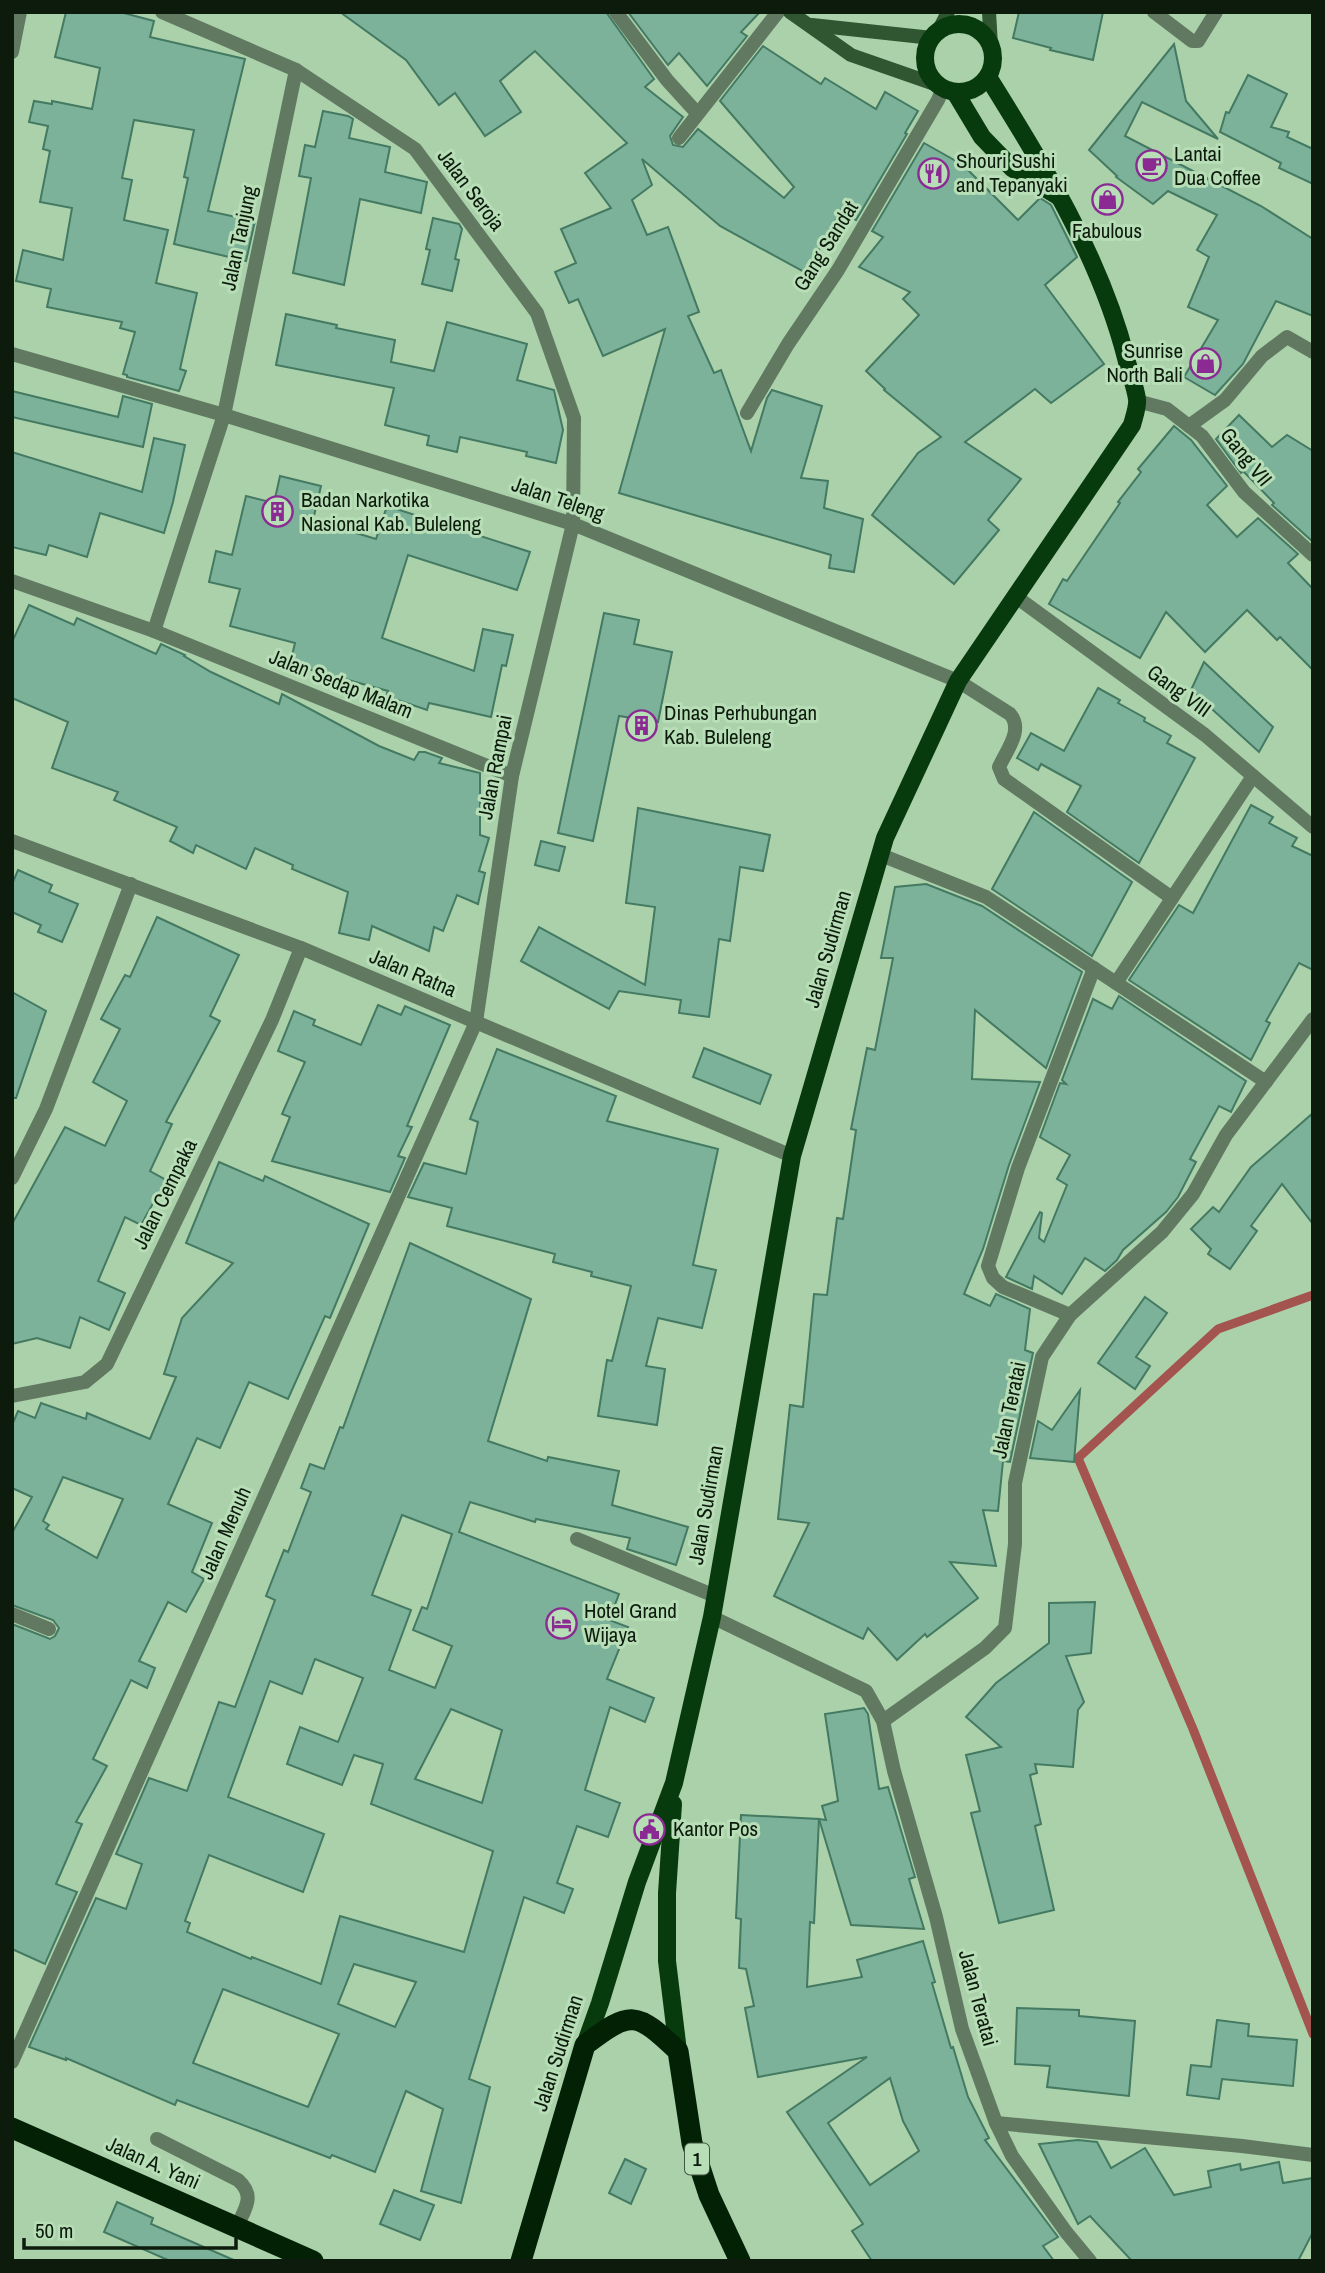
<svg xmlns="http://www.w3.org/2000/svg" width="1325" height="2273" font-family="'Archivo Narrow',sans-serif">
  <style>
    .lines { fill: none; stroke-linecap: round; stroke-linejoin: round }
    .stream { stroke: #a4544f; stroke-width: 9 }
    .building { fill: #7bb299; stroke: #447962; stroke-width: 2; fill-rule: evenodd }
    .street { stroke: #617961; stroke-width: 14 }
    .secondary { stroke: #305531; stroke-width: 14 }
    .primary { stroke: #073b0e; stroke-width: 18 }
    .highway { stroke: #032205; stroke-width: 21 }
    .labels { text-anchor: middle; stroke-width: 6; stroke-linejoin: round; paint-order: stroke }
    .shield { fill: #b7deb6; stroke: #405640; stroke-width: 2 }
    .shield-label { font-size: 19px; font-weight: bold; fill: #0d1b0d }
    .poi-label { font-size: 21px; fill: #0d1b0d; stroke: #b7deb6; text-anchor: start }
    .street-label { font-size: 21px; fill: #0d1b0d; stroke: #b7deb6 }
  </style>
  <rect width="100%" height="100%" fill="#aad1aa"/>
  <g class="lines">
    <!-- stream -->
    <polyline class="stream" points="1313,1295 1218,1329 1078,1458 1193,1729 1313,2034"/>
  </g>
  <!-- building -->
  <g class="building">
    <polygon points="66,12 120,12 154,21 150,37 245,59 208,211 255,221 246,261 174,244 188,178 184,177 194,130 134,120 122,178 132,180 124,220 168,230 156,283 197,293 180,369 186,371 179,391 127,377 127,375 123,374 135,332 120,328 122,322 47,307 51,289 16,281 23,250 63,260 72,208 40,202 50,151 43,149 48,126 29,122 34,101 52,104 52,101 92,109 100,68 55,57"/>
    <polygon points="340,12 606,12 654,79 645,87 683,117 670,136 673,145 683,147 698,129 784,198 794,187 720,101 763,46 821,84 825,78 876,109 885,92 918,111 905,133 907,134 856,220 841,210 806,273 720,226 642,159 652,185 632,200 647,235 668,227 699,312 688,316 714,373 721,370 751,451 767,398 772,390 822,406 801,478 828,481 824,508 863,519 854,572 829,568 831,555 619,493 665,329 603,356 578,299 569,303 555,272 576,263 561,229 611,208 585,173 627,143 535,51 500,81 521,112 485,136 455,93 439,105 406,60"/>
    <polygon points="628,12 760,12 741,32 747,36 707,86 679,53 668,65"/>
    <polygon points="1019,12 1103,12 1093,60 1050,50 1051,48 1013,38"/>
    <polygon points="1174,44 1186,101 1218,139 1142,102 1125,136 1261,206 1313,239 1313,316 1276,301 1243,364 1215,395 1184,377 1218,320 1188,307 1209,257 1197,250 1217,215 1168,191 1153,204 1116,177 1117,176 1089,150"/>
    <polygon points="1248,75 1287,94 1271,127 1289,132 1287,137 1313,149 1313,184 1279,168 1281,163 1220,132 1226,112 1229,113"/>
    <polygon points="323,111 348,116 353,119 349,138 390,147 385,172 427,182 421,213 360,199 344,285 293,273 311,178 299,176 305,145 315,147"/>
    <polygon points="924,143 963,165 1018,220 1040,198 1051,205 1077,257 1045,285 1104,364 1051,403 1035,389 965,442 1021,479 988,520 999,530 954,584 872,515 918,453 941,437 884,390 885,389 866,371 919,315 903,299 910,292 859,267 883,237 872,231"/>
    <polygon points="433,218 459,224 462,229 455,259 459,260 452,291 422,284 430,250 426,249"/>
    <polygon points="286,314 337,325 336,328 395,340 391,362 434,371 447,322 527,344 517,380 554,390 563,430 556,463 526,456 527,452 460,437 457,452 427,445 429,436 385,425 394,388 276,365"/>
    <polygon points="12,391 118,417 123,396 152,404 143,447 12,417"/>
    <polygon points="1239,415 1272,447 1287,435 1313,451 1312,541 1272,505 1274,503 1243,471 1241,473 1216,439"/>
    <polygon points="1174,426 1191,440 1227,486 1207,505 1237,537 1258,518 1298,554 1288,563 1313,589 1313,670 1280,637 1277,640 1247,610 1205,652 1166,612 1140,658 1049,604 1063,579 1067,581 1120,503 1118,502 1141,472 1138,469"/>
    <polygon points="154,438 185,445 173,502 164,533 100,513 87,557 49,545 46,555 12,547 12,452 142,492"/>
    <polygon points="280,476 321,486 313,520 376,539 387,506 530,552 517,590 408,555 382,638 474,671 483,629 513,635 506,666 502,665 491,717 429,703 427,710 386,696 388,691 290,664 295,643 230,626 240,589 209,582 216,551 232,555 246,496 274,503"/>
    <polygon points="29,605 74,625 77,618 156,654 161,644 185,655 184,656 211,672 279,704 282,694 379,746 414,760 419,752 425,752 442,758 439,763 480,773 480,835 489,838 479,871 485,873 478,904 457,895 443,931 434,927 429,951 372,926 369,940 339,933 348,892 292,869 293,865 255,848 246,869 196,845 193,853 170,841 177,827 114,800 118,792 52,768 68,722 12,698 12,642"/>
    <polygon points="604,613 639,620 634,644 672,652 658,722 619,716 593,841 558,833"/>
    <polygon points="1204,662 1273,727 1259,752 1191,690"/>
    <polygon points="1098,688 1120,700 1118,703 1145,718 1144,721 1171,736 1167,743 1195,758 1139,863 1067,812 1081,786 1041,764 1038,770 1017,758 1031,733 1064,751"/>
    <polygon points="1251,805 1273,817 1269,823 1297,838 1292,846 1313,856 1313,970 1299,963 1266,1021 1270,1023 1251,1060 1129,980 1179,905 1193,913"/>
    <polygon points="638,808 770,835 763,871 740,867 730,941 719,939 709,1017 679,1013 681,1000 619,991 609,1009 521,961 539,927 645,985 655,907 626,903"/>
    <polygon points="1034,812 1132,882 1092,956 992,889"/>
    <polygon points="541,841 565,847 559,871 535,865"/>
    <polygon points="18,870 52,885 49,892 78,904 62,942 38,932 41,925 12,912 12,884"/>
    <polygon points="926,884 982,906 1082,972 1046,1068 975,1010 972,1079 1040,1082 1009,1165 983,1249 964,1294 990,1306 996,1294 1030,1309 1025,1350 1033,1353 1010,1462 1003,1461 998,1511 983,1510 996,1566 950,1562 978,1598 927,1637 925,1634 897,1660 868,1628 863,1639 774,1596 809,1523 778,1519 790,1405 803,1407 814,1294 827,1295 837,1218 843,1219 856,1130 851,1129 867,1048 875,1050 893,958 881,958 895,887"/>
    <polygon points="157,917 239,955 210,1016 220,1021 166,1122 172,1124 150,1171 166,1180 141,1225 125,1217 98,1281 125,1293 109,1330 80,1317 70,1348 37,1338 12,1344 12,1224 65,1127 105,1146 127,1101 93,1082 120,1029 101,1019 125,975 130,977"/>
    <polygon points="12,992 46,1011 16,1098 12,1098"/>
    <polygon points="1119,996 1246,1081 1231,1112 1219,1106 1190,1159 1196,1162 1178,1197 1166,1212 1123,1250 1117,1260 1105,1271 1085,1258 1062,1294 1034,1276 1032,1289 1006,1277 1040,1212 1042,1213 1039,1238 1044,1242 1067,1185 1057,1179 1070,1155 1040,1137 1060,1083 1066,1084 1062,1080 1093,999 1112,1009"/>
    <polygon points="378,1005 401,1015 405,1006 450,1025 407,1126 412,1127 398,1156 405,1158 390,1192 272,1161 290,1117 282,1114 305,1062 278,1051 294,1011 315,1020 313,1025 361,1045"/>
    <polygon points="704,1048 771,1075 760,1104 693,1077"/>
    <polygon points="497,1049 616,1096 607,1121 718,1149 693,1265 716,1270 702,1328 658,1318 646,1366 665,1369 657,1425 598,1416 607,1360 612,1361 631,1286 591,1276 592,1272 553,1262 555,1254 447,1226 452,1208 408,1197 424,1163 466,1174 478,1122 470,1119"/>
    <polygon points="1313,1113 1313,1224 1282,1184 1251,1226 1257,1231 1230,1269 1208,1254 1211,1249 1191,1229 1213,1207 1219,1212 1251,1167"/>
    <path d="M219,1162L263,1181L265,1176L369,1224L330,1318L325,1316L288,1399L249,1382L220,1448L197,1438L168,1504L212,1523L192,1572L204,1579L186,1612L168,1602L139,1661L155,1668L147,1688L131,1680L93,1759L107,1766L76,1822L82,1824L56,1884L77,1892L45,1964L12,1949V1624L50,1639L55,1636L59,1628L53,1620L12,1605V1533L32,1497L12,1488V1425L18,1411L35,1418L41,1403L86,1419L87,1413L150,1439L176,1377L164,1374L182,1318L233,1263L186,1243ZM63,1477L123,1499L97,1558L46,1529L49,1525L43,1521Z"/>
    <path d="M410,1243L531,1299L488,1441L547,1461L548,1457L619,1471L612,1505L688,1527L676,1565L627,1549L630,1538L536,1519L535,1522L470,1502L459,1532L619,1594L609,1620L628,1627L607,1679L654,1698L645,1722L610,1707L585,1790L620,1803L608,1837L577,1826L557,1883L573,1889L564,1913L524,1897L469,2079L490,2087L461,2203L421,2191L443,2109L406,2091L375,2172L332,2155L330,2158L177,2100L175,2105L66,2058V2060L29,2047L96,1898L126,1909L142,1864L116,1854L149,1778L187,1791L219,1702L235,1707L275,1600L266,1596L284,1550L288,1552L311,1492L301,1488L310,1464L324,1469L340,1427L343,1428ZM402,1515L452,1534L427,1609L422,1607L413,1630L452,1646L435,1688L389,1670L411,1610L372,1595ZM315,1659L363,1678L338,1742L300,1727L287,1764L342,1785L354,1755L383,1764L371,1804L493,1851L464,1952L340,1916L321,1984L252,1957L251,1959L187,1932L190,1923L185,1921L209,1855L303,1892L324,1834L228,1797L270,1681L302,1694ZM451,1709L502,1730L482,1803L415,1779ZM354,1964L416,1982L395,2027L338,2004ZM223,1989L339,2034L308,2107L193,2063Z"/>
    <polygon points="1145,1297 1167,1313 1136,1357 1150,1366 1135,1389 1098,1363"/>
    <polygon points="1080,1390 1074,1462 1030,1458 1038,1421 1052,1430"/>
    <polygon points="1095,1602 1091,1653 1066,1656 1084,1702 1078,1710 1073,1767 1035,1764 1037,1773 1030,1775 1041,1824 1035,1826 1054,1910 999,1923 971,1813 980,1811 966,1755 1001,1747 966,1717 996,1683 1049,1643 1049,1603"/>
    <polygon points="864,1708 868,1714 879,1789 888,1787 915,1877 909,1879 924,1929 851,1925 819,1819 826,1820 822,1806 838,1801 825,1714"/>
    <path d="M741,1815L819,1819L814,1923L810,1922L807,1987L862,1977L857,1960L923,1941L935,1982L932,1983L951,2048L953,2047L968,2097L989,2138L985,2140L1058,2237L1043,2246L1054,2261H872L852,2231L863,2224L787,2112L867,2057L758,2077L745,2008L754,2006L746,1969L739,1968L741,1919L736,1918ZM890,2078L903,2121L919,2151L870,2185L828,2123Z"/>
    <polygon points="1017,2008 1079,2010 1079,2016 1135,2021 1129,2096 1047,2087 1050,2066 1015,2064"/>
    <polygon points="1217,2020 1249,2024 1248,2036 1297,2040 1293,2086 1222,2079 1219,2099 1187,2095 1191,2065 1211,2067"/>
    <polygon points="1078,2140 1097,2142 1111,2168 1145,2148 1174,2195 1211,2187 1208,2171 1240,2164 1241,2170 1279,2162 1283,2183 1313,2178 1313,2232 1298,2261 1132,2261 1090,2216 1078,2224 1039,2144"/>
    <polygon points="625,2159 646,2169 631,2204 609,2193"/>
    <polygon points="394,2190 434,2205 420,2240 380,2224"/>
    <polygon points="117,2202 153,2218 151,2224 236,2261 170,2261 104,2232"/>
  </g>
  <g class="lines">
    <!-- street -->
    <g class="street">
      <polyline points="616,12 667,80 697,113"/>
      <polyline points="1154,12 1192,41 1198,41 1216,12"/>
      <polyline points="12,52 20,12"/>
      <polyline points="679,138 778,12"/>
      <path d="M12,354L224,415L573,524L958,681L1010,714C1024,730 1006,751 999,767L1004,779L1172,898"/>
      <polyline points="1137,401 1167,409 1202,436 1244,492 1313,555"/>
      <polyline points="747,413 788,344 838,270 938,100 943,88"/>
      <polyline points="1189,426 1225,400 1262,356 1287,337 1313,352"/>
      <polyline points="12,581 154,631 512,776"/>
      <polyline points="1015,596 1205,735 1313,827"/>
      <polyline points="154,631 224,415 296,70"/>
      <polyline points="12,841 301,948 792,1156"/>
      <polyline points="881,855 986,897 1266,1082"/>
      <polyline points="1116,983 1253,776"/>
      <polyline points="12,1178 46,1109 131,884"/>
      <polyline points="1070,1315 1003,1287 993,1278 988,1266 1018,1168 1094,968"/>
      <polyline points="12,1396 85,1382 107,1364 272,1020 301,948"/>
      <polyline points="577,1539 715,1596"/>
      <polyline points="12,1614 49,1629"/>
      <polyline points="712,1617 866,1691 883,1721 894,1771 936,1917 962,2029 996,2123 1012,2156 1066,2232 1090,2261"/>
      <polyline points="883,1721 985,1648 1005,1628 1015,1544 1015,1483 1042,1357 1070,1315 1162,1232 1193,1194 1226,1135 1313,1019"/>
      <polyline points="12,2062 476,1022 512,776 573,524 574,418 537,313 415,149 296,70 162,12"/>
      <polyline points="996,2123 1242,2146 1313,2155"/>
      <path d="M157,2139L238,2180C256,2196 245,2208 237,2227"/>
    </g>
    <!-- secondary -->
    <g class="secondary">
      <polyline points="790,12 851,55 940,86"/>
      <polyline points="989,12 991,46"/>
      <polyline points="812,25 932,38"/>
      <polyline points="939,30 948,12"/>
    </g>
    <!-- primary -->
    <g class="primary">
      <circle cx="959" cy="58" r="34"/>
      <polyline points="955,92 982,137 1012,168 1058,196"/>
      <polyline points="673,1804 667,1893 667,1961 678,2051"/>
      <path d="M585,2045L600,2003L637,1882L674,1783L712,1617L792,1156L885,838L958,681L1132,425C1134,417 1138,407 1137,399C1135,385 1129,371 1126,358C1100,256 1043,165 988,77"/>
    </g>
    <!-- highway -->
    <g class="highway">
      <polyline points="12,2128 313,2261"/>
      <path d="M521,2261L585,2045C631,2010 636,2011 678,2051L692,2143L709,2195L740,2261"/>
    </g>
  </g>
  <!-- icons -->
  <defs>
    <symbol id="cafe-ring" viewBox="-11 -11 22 22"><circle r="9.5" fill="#b7deb6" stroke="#8b2a93" stroke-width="1.5"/><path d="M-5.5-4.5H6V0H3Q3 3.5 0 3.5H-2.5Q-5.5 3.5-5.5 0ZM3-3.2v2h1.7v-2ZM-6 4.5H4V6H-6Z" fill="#8b2a93"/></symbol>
    <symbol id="restaurant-ring" viewBox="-11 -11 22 22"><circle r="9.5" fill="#b7deb6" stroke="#8b2a93" stroke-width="1.5"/><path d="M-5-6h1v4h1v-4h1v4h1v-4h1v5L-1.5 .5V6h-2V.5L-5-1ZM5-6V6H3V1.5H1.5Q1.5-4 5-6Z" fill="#8b2a93"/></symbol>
    <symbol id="shop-ring" viewBox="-11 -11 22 22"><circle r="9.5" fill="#b7deb6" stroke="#8b2a93" stroke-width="1.5"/><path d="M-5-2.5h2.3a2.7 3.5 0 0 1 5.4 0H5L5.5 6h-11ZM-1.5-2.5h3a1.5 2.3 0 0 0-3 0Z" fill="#8b2a93"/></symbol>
    <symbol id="building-ring" viewBox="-11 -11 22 22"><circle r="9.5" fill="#b7deb6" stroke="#8b2a93" stroke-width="1.5"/><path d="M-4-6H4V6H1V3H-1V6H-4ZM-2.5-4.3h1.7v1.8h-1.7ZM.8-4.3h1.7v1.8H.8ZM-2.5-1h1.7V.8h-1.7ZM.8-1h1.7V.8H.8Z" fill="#8b2a93"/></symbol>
    <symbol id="hotel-ring" viewBox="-11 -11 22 22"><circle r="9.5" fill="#b7deb6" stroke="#8b2a93" stroke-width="1.5"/><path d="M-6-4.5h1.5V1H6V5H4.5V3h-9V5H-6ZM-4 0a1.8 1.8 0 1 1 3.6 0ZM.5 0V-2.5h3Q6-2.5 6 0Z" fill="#8b2a93"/></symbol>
    <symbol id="civic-ring" viewBox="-11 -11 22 22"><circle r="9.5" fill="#b7deb6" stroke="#8b2a93" stroke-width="1.5"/><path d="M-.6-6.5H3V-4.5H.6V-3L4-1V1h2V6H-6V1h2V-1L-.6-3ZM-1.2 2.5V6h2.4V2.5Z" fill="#8b2a93"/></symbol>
  </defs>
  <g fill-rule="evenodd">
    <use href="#cafe-ring" x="1134" y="148" width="35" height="35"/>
    <use href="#restaurant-ring" x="916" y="156" width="35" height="35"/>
    <use href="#shop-ring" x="1090" y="182" width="35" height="35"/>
    <use href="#shop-ring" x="1188" y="346" width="35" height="35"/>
    <use href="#building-ring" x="260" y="494" width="35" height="35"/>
    <use href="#building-ring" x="624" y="708" width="35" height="35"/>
    <use href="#hotel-ring" x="544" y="1606" width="35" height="35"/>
    <use href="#civic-ring" x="632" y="1812" width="35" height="35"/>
  </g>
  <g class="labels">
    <!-- shield labels -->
    <rect class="shield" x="685" y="2143.5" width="24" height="31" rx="5"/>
    <g class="shield-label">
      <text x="697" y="2166">1</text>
    </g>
    <!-- poi labels -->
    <g class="poi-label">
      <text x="1174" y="161">Lantai<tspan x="1174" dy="24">Dua Coffee</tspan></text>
      <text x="956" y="168">Shouri Sushi<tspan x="956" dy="24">and Tepanyaki</tspan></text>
      <text x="1107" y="238" text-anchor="middle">Fabulous</text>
      <text x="1183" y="358" text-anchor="end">Sunrise<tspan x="1183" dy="24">North Bali</tspan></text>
      <text x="301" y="507">Badan Narkotika<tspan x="301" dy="24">Nasional Kab. Buleleng</tspan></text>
      <text x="664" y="720">Dinas Perhubungan<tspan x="664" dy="24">Kab. Buleleng</tspan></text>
      <text x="584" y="1618">Hotel Grand<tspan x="584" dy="24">Wijaya</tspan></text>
      <text x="673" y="1836">Kantor Pos</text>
    </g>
    <!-- street labels -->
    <g class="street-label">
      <text transform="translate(471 190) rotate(53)" y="7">Jalan Seroja</text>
      <text transform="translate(239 238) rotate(-78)" y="7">Jalan Tanjung</text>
      <text transform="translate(826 246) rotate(-58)" y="7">Gang Sandat</text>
      <text transform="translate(1246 457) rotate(51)" y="7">Gang VII</text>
      <text transform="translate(558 499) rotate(19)" y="7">Jalan Teleng</text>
      <text transform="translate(341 684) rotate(22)" y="7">Jalan Sedap Malam</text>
      <text transform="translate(1179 691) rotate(36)" y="7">Gang VIII</text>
      <text transform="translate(495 767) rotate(-79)" y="7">Jalan Rampai</text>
      <text transform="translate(828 949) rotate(-74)" y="7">Jalan Sudirman</text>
      <text transform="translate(413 973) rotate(23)" y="7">Jalan Ratna</text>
      <text transform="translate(165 1194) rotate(-64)" y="7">Jalan Cempaka</text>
      <text transform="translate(1009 1410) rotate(-78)" y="7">Jalan Teratai</text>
      <text transform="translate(706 1505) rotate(-80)" y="7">Jalan Sudirman</text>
      <text transform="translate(225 1533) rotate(-66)" y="7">Jalan Menuh</text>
      <text transform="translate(978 1998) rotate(75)" y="7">Jalan Teratai</text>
      <text transform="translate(558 2053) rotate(-72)" y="7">Jalan Sudirman</text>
      <text transform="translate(153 2163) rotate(24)" y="7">Jalan A. Yani</text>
    </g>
  </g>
  <!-- border -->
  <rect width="1325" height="2273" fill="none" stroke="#0d1b0d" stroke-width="28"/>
  <!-- scale -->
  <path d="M24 2238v10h212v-10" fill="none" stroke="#0d1b0d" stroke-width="3.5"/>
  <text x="35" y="2238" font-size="21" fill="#0d1b0d" stroke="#b7deb6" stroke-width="5" paint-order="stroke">50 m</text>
</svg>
